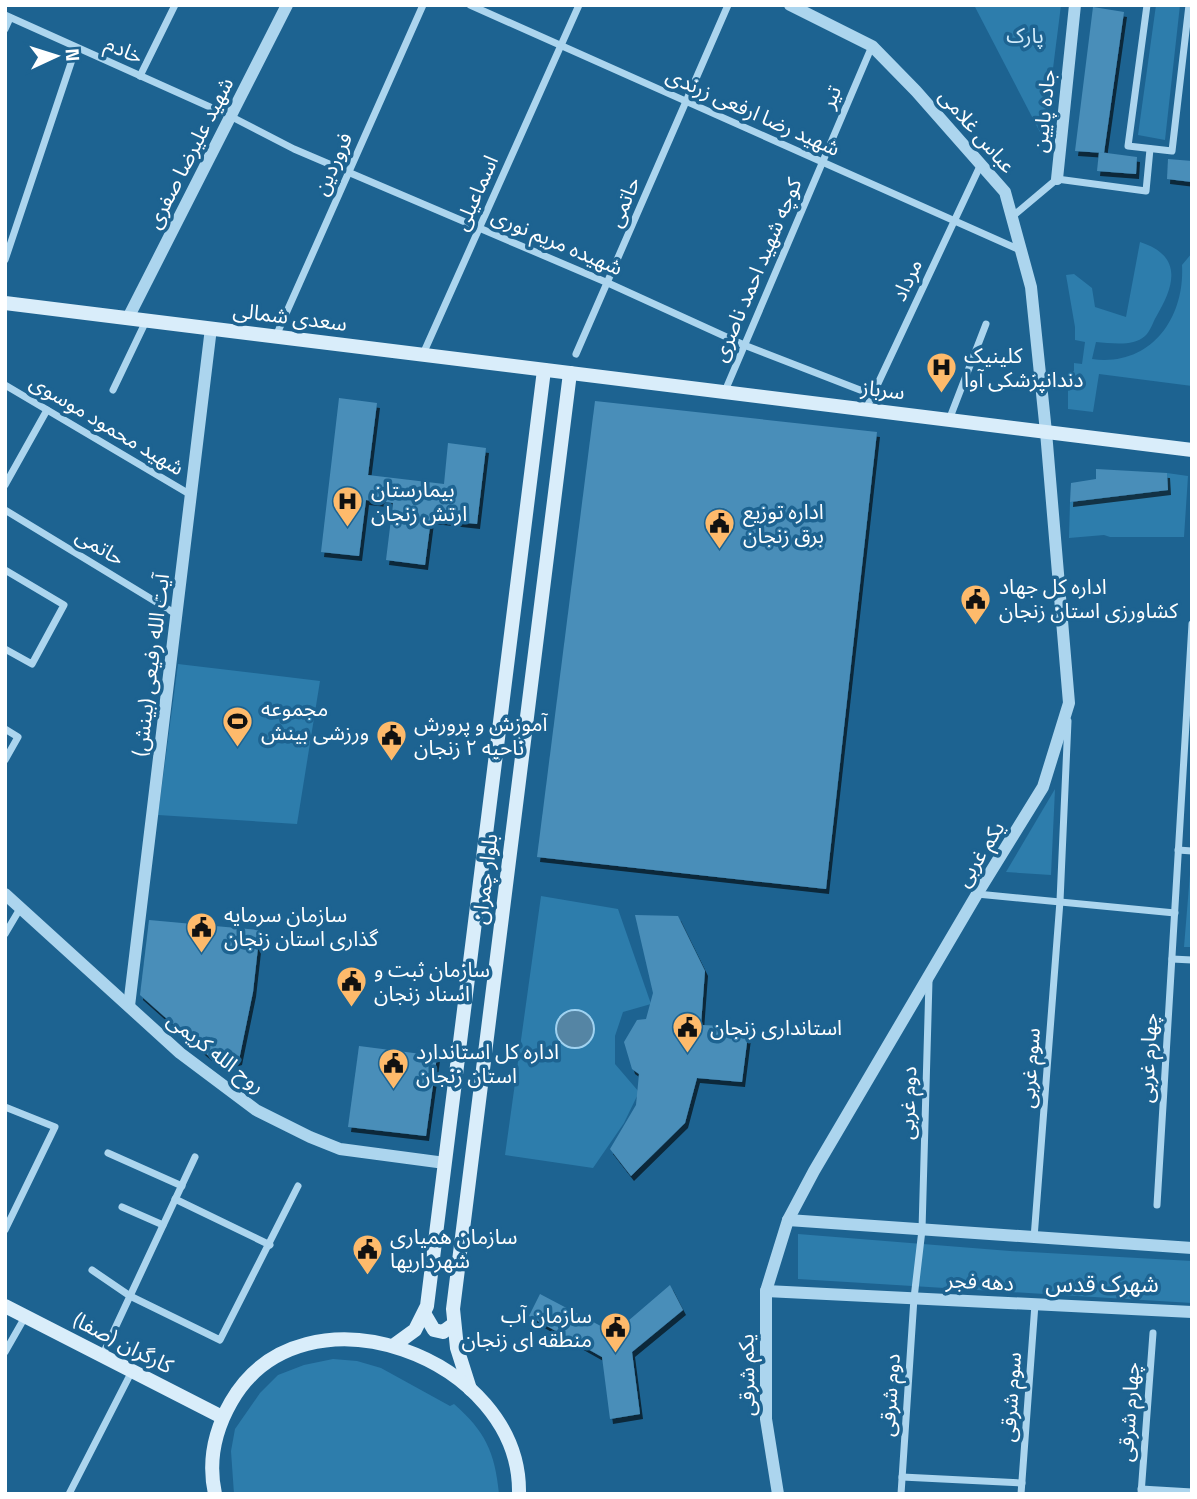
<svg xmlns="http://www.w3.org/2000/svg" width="1197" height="1499" font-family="'Titillium Web','Noto Sans Arabic',sans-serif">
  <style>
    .green { fill: #2d7dac }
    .water { fill: #5585a4; stroke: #a0d2f0; stroke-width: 2 }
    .building { fill: #4a8eb9; filter: url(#shadow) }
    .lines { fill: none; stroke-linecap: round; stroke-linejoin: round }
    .minor { stroke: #acd5ee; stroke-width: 7 }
    .tertiary { stroke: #acd5ee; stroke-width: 12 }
    .secondary { stroke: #d9edfa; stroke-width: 14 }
    .labels { text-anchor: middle; stroke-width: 7; stroke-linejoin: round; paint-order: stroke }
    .park-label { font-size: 21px; fill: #d2ebfa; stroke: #1d6391 }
    .street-label { font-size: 21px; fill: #fff; stroke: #1d6391 }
    .poi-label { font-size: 21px; fill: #fff; stroke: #1d6391; text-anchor: start }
    .neighbourhood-label { font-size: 23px; fill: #fff; stroke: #1d6391 }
  </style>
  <defs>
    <filter id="shadow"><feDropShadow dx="3" dy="5" stdDeviation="0" flood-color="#0009"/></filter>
  </defs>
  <rect width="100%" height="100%" fill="#1d6391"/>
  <!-- green -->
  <g class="green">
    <polygon points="974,5 1061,5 1044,140"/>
    <polygon points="1156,5 1180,5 1165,140 1138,135"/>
    <path d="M1140,242C1183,256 1175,285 1156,317C1153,322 1150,332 1145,336C1133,347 1111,343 1096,342L1092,359C1150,367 1185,319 1182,265L1192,253V386L1099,374L1093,412L1068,409V371H1074V363L1082,364L1085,342L1075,340V327L1066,275L1074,274L1092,288L1095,307L1126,317Z"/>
    <polygon points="1167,473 1188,476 1184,537 1110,537 1104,535 1069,538 1070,502 1168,490"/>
    <polygon points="178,664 320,681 297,824 158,815"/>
    <polygon points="1055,789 1051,875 1006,872"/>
    <polygon points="1191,862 1192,862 1192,947 1184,947"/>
    <polygon points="541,896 618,909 651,1004 623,1012 615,1036 615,1064 639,1092 624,1123 593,1168 505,1155"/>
    <polygon points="798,1234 1010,1251 1192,1261 1192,1303 798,1279"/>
    <path d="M333,1359L357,1361L381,1368L450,1406L454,1404C485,1431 495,1452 499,1494H234L231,1451L235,1429L260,1393L278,1375L304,1365Z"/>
  </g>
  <!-- water -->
  <circle class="water" cx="575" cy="1029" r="19"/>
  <!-- building -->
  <g class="building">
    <polygon points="1093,7 1124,12 1104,153 1075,151"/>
    <polygon points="1099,152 1137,157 1136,174 1097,171"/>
    <polygon points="1168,159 1192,161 1192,182 1167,179"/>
    <polygon points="339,398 377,403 368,475 444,484 448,443 486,448 477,524 431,519 425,565 386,560 393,503 366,500 359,556 321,552"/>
    <polygon points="595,401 877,432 826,889 537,857"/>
    <polygon points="1096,469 1167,473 1168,490 1070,502 1071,483 1096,479"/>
    <polygon points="635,915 678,916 705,971 701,1025 749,1027 742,1082 697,1078 685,1123 631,1176 610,1149 636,1105 639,1074 632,1069 624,1042 637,1020 646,1019 653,993"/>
    <polygon points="149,920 260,930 253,992 239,1060 220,1066 140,995"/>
    <polygon points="359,1046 437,1056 426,1136 348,1127"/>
    <polygon points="670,1285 683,1310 632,1352 640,1414 610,1419 602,1357 529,1316 540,1294 614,1333"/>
  </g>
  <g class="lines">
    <!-- minor -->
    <g class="minor">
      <polyline points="470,5 1020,250"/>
      <polyline points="1147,5 1128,146 1172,151 1189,5"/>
      <polyline points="5,15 230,116 294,149 608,283 744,345 873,395"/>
      <polyline points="5,29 10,18"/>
      <polyline points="140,76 175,5"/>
      <polyline points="1013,216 1057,179 1146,191 1150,149"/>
      <polyline points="5,260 76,48"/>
      <polyline points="276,336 423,5"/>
      <polyline points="423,354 579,5"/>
      <polyline points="576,354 728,5"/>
      <polyline points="5,385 191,495"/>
      <polyline points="113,390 146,321"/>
      <polyline points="725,391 872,46"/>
      <polyline points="866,409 981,164"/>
      <polyline points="949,420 986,324"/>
      <polyline points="5,485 47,410"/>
      <polyline points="5,510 176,614"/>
      <polyline points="5,570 64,605 32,664 5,649"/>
      <polyline points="5,729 18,737 5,760"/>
      <polyline points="1178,850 1192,851"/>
      <polyline points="977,894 1175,913"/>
      <polyline points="5,934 21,907"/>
      <polyline points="1172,959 1192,960"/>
      <polyline points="5,1107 55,1127 5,1230"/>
      <polyline points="108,1153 182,1186"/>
      <polyline points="175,1199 270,1245"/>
      <polyline points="1157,1205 1192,624"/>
      <polyline points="122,1207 163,1225"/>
      <polyline points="1034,1238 1060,901 1068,721"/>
      <polyline points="92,1270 130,1296 220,1340 298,1186"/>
      <polyline points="5,1352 25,1317"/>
      <polyline points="102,1356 195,1157"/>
      <polyline points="902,1477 1022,1483"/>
      <polyline points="1141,1489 1192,1492"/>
      <polyline points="69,1494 132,1371"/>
      <polyline points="901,1494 914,1298 922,1230 929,981"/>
      <polyline points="1021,1494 1035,1304"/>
      <polyline points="1141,1494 1153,1333"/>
    </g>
    <!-- tertiary -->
    <g class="tertiary">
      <polyline points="1057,179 1075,5"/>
      <polyline points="128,318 287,5"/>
      <polyline points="5,894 180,1053 256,1110 310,1137 340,1149 445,1163"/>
      <polyline points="129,1006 211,328"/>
      <polyline points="788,1220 1192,1248"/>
      <polyline points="766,1291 1192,1312"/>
      <polyline points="778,1494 766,1419 766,1291 788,1220 814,1171 977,894 1043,787 1069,703 1046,432 1031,287 1005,192 916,91 872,46 790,5"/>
    </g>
    <!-- secondary -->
    <g class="secondary">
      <polyline points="5,303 1192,450"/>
      <polyline points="5,1306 222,1417"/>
      <polyline points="424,1313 434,1330 443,1332 454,1324"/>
      <polyline points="393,1346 415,1330 427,1306 544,370"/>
      <polyline points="470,1389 457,1348 453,1309 570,373"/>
      <path d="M215,1494C208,1462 215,1430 231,1402C303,1276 522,1358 519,1494"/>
    </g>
  </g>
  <!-- icons -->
  <defs>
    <symbol id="hospital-pin" viewBox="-11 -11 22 30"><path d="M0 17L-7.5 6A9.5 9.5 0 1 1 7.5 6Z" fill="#feba6b" stroke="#1d6391"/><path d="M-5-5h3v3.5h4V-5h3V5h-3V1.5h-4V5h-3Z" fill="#111"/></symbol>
    <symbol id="civic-pin" viewBox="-11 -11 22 30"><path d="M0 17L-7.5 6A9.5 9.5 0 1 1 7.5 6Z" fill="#feba6b" stroke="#1d6391"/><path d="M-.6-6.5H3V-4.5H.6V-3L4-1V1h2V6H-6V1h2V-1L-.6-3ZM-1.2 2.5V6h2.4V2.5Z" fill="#111"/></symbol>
    <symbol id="stadium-pin" viewBox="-11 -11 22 30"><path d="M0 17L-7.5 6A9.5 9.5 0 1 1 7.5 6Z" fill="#feba6b" stroke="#1d6391"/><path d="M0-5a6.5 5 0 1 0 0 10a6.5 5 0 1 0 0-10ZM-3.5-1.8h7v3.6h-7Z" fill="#111"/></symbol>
  </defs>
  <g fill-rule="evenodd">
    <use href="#hospital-pin" x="924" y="350" width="35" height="47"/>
    <use href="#hospital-pin" x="330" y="484" width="35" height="47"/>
    <use href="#civic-pin" x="702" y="506" width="35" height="47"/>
    <use href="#civic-pin" x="958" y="582" width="35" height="47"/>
    <use href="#stadium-pin" x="220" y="704" width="35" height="47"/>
    <use href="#civic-pin" x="374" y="718" width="35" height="47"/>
    <use href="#civic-pin" x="184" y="910" width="35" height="47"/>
    <use href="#civic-pin" x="334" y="964" width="35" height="47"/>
    <use href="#civic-pin" x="670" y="1010" width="35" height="47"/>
    <use href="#civic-pin" x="376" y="1046" width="35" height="47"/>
    <use href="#civic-pin" x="350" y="1232" width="35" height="47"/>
    <use href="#civic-pin" x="598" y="1310" width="35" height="47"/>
  </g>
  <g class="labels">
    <!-- park labels -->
    <g class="park-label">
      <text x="1025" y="43">پارک</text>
    </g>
    <!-- street labels -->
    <g class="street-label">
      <text transform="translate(124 50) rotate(24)" y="7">خادم</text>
      <text transform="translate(831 97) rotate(-67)" y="7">تیر</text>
      <text transform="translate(1044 111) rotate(-84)" y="7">جاده پایین</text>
      <text transform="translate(753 112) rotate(24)" y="7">شهید رضا ارفعی زرندی</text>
      <text transform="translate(977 131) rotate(49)" y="7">عباس غلامی</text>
      <text transform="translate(190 153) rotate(-63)" y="7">شهید علیرضا صفری</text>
      <text transform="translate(333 164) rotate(-66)" y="7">فروردین</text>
      <text transform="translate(476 193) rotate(-66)" y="7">اسماعیلی</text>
      <text transform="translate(624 202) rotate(-67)" y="7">حاتمی</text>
      <text transform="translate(557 242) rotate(23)" y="7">شهیده مریم نوری</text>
      <text transform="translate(757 270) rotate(-67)" y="7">کوچه شهید احمد ناصری</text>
      <text transform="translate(907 280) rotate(-65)" y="7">مرداد</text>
      <text transform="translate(290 317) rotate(7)" y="7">سعدی شمالی</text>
      <text transform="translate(883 390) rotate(7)" y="7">سرباز</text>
      <text transform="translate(107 425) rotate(31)" y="7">شهید محمود موسوی</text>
      <text transform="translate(100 547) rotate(31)" y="7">حاتمی</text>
      <text transform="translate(151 665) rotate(-83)" y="7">آیت الله رفیعی (بینش)</text>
      <text transform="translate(980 854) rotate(-58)" y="7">یکم غربی</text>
      <text transform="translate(485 879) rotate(-83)" y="7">بلوار چمران</text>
      <text transform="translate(216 1053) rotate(38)" y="7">روح الله کریمی</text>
      <text transform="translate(1148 1058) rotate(-87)" y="7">چهارم غربی</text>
      <text transform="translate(1030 1068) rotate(-86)" y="7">سوم غربی</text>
      <text transform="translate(908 1103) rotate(-88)" y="7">دوم غربی</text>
      <text transform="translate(980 1282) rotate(3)" y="7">دهه فجر</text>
      <text transform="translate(123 1343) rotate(27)" y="7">کارگران (صفا)</text>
      <text transform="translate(747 1375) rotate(-91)" y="7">یکم شرقی</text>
      <text transform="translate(890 1395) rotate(-86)" y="7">دوم شرقی</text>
      <text transform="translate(1011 1397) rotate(-86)" y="7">سوم شرقی</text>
      <text transform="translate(1129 1412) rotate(-86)" y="7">چهارم شرقی</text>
    </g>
    <!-- poi labels -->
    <g class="poi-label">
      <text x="964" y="363">کلینیک<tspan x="964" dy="24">دندانپزشکی آوا</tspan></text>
      <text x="371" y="497">بیمارستان<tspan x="371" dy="24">ارتش زنجان</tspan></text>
      <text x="743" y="519">اداره توزیع<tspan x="743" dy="24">برق زنجان</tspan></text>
      <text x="999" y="594">اداره کل جهاد<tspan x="999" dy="24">کشاورزی استان زنجان</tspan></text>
      <text x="261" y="716">مجموعه<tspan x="261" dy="24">ورزشی بینش</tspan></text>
      <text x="414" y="731">آموزش و پرورش<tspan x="414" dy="24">ناحیه ۲ زنجان</tspan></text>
      <text x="224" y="922">سازمان سرمایه<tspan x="224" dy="24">گذاری استان زنجان</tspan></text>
      <text x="374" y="977">سازمان ثبت و<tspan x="374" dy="24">اسناد زنجان</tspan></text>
      <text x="710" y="1035">استانداری زنجان</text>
      <text x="416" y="1059">اداره کل استاندارد<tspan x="416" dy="24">استان زنجان</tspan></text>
      <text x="390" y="1244">سازمان همیاری<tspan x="390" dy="24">شهرداریها</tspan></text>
      <text x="592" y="1323" text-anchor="end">سازمان آب<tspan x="592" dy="24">منطقه ای زنجان</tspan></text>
    </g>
    <!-- neighbourhood labels -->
    <g class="neighbourhood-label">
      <text x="1102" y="1292">شهرک قدس</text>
    </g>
  </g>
  <!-- border -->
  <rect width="1197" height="1499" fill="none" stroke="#ffffff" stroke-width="14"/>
  <!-- north arrow -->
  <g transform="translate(56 56) rotate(86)" stroke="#1d6391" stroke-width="5" paint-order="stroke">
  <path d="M0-5L12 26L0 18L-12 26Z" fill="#ffffff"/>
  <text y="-10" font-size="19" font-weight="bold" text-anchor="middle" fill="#ffffff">N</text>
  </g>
</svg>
